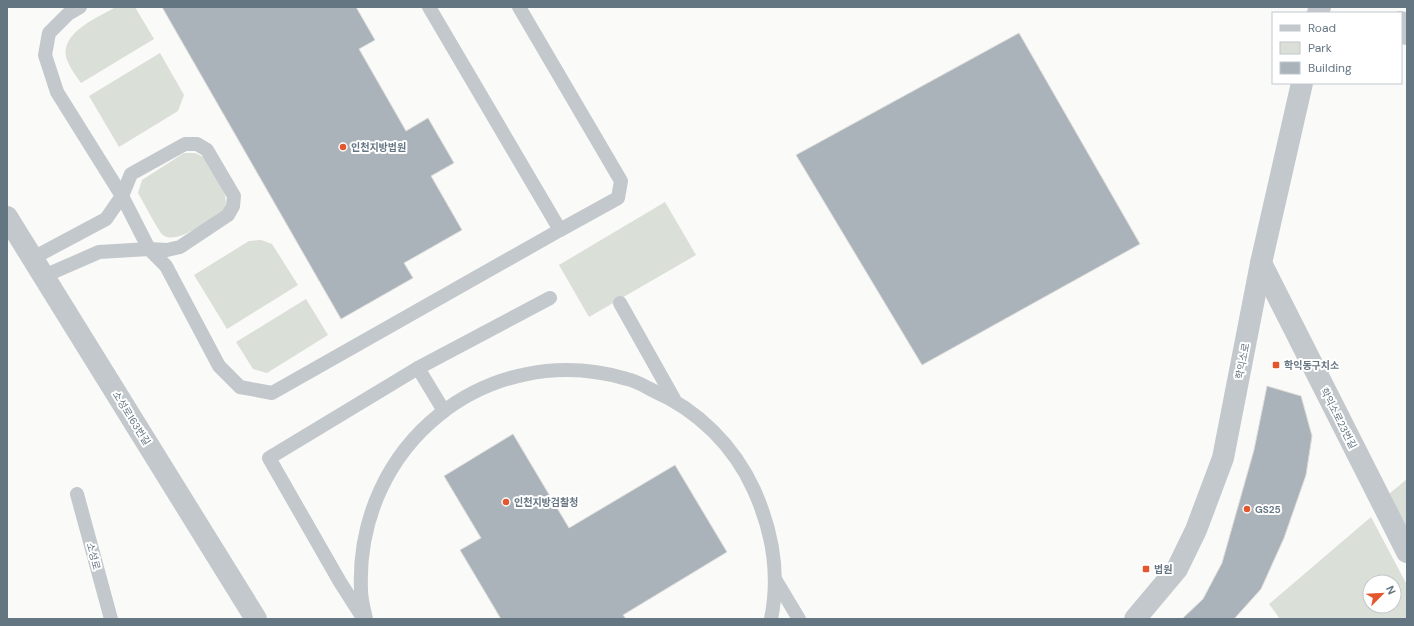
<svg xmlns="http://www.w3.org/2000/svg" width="1414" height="626" font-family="'DM Sans','Noto Sans KR',sans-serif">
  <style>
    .green { fill: #dadfd7; fill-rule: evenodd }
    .building { fill: #aab3b9; stroke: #dcdcda }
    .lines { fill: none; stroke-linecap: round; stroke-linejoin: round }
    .service { stroke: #c3c8cc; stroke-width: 14 }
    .minor { stroke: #c3c8cc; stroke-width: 22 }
    .tertiary { stroke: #c3c8cc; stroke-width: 22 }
    .poi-dot { fill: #e4572e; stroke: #fff; stroke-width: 1.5 }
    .labels { text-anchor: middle; stroke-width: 4; stroke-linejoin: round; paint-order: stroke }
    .poi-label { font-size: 10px; font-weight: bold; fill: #657683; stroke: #fff; text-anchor: start }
    .street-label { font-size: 10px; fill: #657683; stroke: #fff }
  </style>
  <rect width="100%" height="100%" fill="#fafaf8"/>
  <!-- green -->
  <g class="green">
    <path d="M116,7H135L154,39L81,83C77,77 71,70 68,62C56,34 97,18 116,7Z"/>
    <polygon points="160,53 184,95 178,111 119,147 89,96"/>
    <path d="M184,153H195L206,158L225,195L226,203L223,210C210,218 178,246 163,235C158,231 143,201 138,193L142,180Z"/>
    <polygon points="665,202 696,255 589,317 559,265"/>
    <polygon points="261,240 272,244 298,285 227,329 194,275 249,241"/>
    <polygon points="306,299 328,335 267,373 253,369 236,342"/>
    <polygon points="1407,479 1407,529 1389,494"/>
    <path d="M1371,517L1407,585V619H1280L1269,604ZM1370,582H1394V606H1370Z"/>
  </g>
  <!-- building -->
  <g class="building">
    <polygon points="162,7 356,7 375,40 359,49 406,131 428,118 454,163 431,176 462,230 404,263 413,278 341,319"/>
    <polygon points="1019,33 1140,244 922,365 796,155"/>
    <polygon points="1267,386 1301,396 1312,436 1306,475 1284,538 1261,589 1234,619 1182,619 1203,599 1222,563 1254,450"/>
    <polygon points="513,434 569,528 675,465 727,552 623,615 626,619 501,619 460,550 481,538 444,476"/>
  </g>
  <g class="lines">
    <!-- service -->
    <g class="service">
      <polyline points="519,7 621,181 618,198 560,230"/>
      <polygon points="185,144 197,144 207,150 234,196 233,206 228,215 180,247 167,250 149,249 122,196 131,174"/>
      <polyline points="33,258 106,219 122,196 57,92 45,55 49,33 68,14 80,7"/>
      <polyline points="44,276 99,252 149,249 166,266 219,366 240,387 272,393 560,230 429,7"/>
      <polyline points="620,303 674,399"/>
      <polyline points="418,368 550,298"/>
      <polyline points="77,494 111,619"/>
      <polyline points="775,579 799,619"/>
      <polyline points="363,618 340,582 269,458 418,368 444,411"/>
      <path d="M366,619C364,610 361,599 361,590C355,445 487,338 627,379C637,381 646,387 654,391C698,410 734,446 754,490C772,530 780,575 771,619"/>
    </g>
    <!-- minor -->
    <g class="minor">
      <polyline points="1401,22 1407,34"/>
      <polyline points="1261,263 1407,552"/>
    </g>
    <!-- tertiary -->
    <g class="tertiary">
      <polyline points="1318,13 1320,7"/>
      <polyline points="7,217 256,619"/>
      <polyline points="1135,619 1177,569 1196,530 1223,458 1261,263 1302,83"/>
    </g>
  </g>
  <!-- markers -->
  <g class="poi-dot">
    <circle cx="343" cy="147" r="4"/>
    <rect x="1272" y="361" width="8" height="8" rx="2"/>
    <circle cx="506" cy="502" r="4"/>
    <circle cx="1247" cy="509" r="4"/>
    <rect x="1142" y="565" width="8" height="8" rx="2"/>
  </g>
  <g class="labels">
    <!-- poi labels -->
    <g class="poi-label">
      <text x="351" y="151">인천지방법원</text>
      <text x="1284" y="369">학익동구치소</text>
      <text x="514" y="506">인천지방검찰청</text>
      <text x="1255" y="513">GS25</text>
      <text x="1154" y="573">법원</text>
    </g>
    <!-- street labels -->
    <g class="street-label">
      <text transform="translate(1242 361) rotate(-79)" y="4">학익소로</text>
      <text transform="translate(132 418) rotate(58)" y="4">소성로163번길</text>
      <text transform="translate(1339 418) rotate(63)" y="4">학익소로23번길</text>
      <text transform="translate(94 556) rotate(75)" y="4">소성로</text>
    </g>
  </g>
  <!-- border -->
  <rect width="1414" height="626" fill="none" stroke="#657683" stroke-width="16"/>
  <!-- legend -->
  <rect x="1272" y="12" width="130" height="72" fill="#ffffff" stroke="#c1c8cd"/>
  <rect x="1280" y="25" width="20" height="6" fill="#c3c8cc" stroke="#c1c8cd"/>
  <text x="1308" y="32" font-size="12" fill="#657683">Road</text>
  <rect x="1280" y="42" width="20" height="12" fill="#dadfd7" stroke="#c1c8cd"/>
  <text x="1308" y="52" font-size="12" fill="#657683">Park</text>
  <rect x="1280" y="62" width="20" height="12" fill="#aab3b9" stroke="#c1c8cd"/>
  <text x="1308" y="72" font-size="12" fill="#657683">Building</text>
  <!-- north arrow -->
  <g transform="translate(1382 594) rotate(66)"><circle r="19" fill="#ffffff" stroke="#c1c8cd"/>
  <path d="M0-3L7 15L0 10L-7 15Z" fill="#e4572e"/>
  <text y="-6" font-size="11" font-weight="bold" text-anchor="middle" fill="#657683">N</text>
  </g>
</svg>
